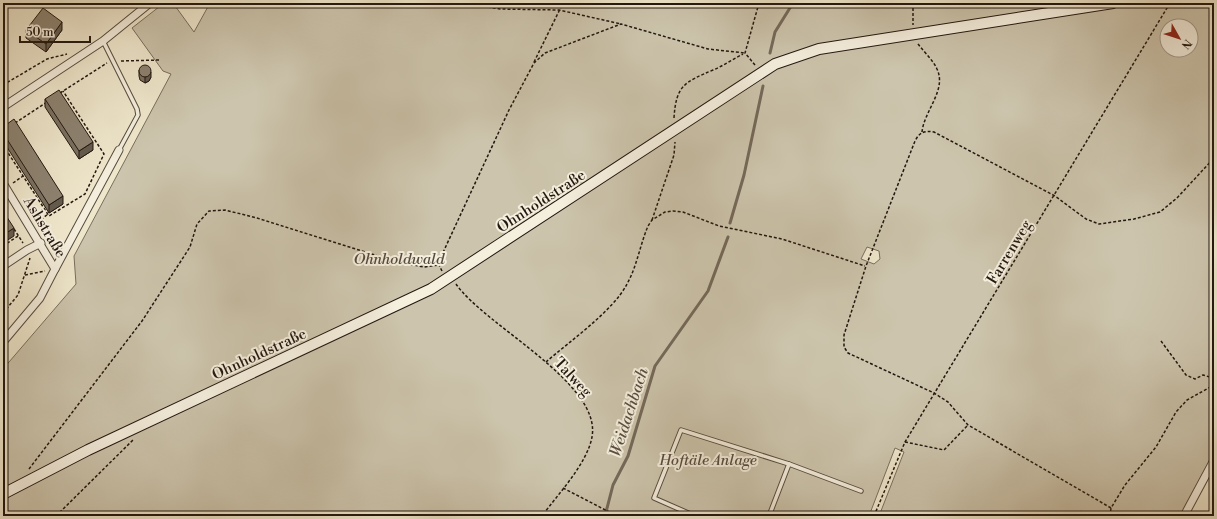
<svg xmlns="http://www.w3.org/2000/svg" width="1217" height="519" font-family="'Libre Bodoni',serif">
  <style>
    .green { fill: #ccc4ac; stroke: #786e5e; fill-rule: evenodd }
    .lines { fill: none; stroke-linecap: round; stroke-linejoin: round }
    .stream { stroke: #74695a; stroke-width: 3 }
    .lane-casing { stroke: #564b3e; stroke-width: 5.5 }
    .street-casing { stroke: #564b3e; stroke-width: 9 }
    .secondary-casing { stroke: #23170f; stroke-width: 12 }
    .path { stroke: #23170f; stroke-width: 1.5; stroke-dasharray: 3 2; stroke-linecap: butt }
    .lane { stroke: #f5efde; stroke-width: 3.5 }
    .street { stroke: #f5efde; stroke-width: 7 }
    .secondary { stroke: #f5efde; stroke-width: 10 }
    .wall { fill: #797161; stroke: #23170f }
    .shaded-wall { fill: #635c4f; stroke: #23170f }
    .building { fill: #8d8371; stroke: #23170f }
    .labels { text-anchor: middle; stroke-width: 4; stroke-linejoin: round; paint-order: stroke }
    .street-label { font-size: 15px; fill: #23170f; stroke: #f5efde }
    .park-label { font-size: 15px; font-style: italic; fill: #564b3e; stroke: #f5efde }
    .water-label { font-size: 16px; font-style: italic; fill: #594e41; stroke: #f5efde }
  </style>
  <rect width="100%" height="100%" fill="#efe7cc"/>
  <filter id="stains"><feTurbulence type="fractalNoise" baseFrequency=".005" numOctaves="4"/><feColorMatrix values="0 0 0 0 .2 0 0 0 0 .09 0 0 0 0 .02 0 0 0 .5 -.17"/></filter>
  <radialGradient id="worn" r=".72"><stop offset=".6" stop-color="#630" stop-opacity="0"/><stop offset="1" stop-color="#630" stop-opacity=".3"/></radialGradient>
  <!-- green -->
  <path class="green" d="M164,3H173L194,32L210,3H1214V455L1180,516H1089L1080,511L1077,516H879L904,452L895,448L869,516H3V369L76,284L74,256L171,74L163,71L132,28ZM1167,26H1191V50H1167ZM867,247L879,251L880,259L874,264L861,259Z"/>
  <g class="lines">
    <!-- stream -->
    <g class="stream">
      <polyline points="770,53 775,32 793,3"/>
      <polyline points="730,223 744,175 763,86"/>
      <polyline points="605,516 613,485 628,456 655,366 708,291 728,237"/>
    </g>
    <defs>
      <g id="lane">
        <polyline points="103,41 137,109 138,115 119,150"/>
        <polyline points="695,516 654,498 681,430 789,464 861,491"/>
        <polyline points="769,516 789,464"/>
      </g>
      <g id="street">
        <polyline points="3,107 103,41 150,3"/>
        <polyline points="3,183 55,269 40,298 3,342"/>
        <polyline points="3,266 27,250 41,243"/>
        <polyline points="55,269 119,150"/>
        <polyline points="1184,516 1214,460"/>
      </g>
      <polyline id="secondary" points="3,494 88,450 431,289 775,64 819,49 1113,3"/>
    </defs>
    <!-- lane casing -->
    <use href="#lane" class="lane-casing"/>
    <!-- street casing -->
    <use href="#street" class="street-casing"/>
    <!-- secondary casing -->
    <use href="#secondary" class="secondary-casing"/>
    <!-- path -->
    <g class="path">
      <polyline points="463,3 500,9 559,10 621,24"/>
      <polyline points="913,3 913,25"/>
      <path d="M918,44C924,52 933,60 937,69C947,90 924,111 922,132"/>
      <polyline points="121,61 159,60"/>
      <polyline points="534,62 563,3"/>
      <polyline points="755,65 745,53 759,3"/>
      <polyline points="3,85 47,59 67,54"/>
      <polyline points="60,93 107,63"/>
      <path d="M674,118C676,85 685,82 713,70C723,66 733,59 743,54"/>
      <polyline points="15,123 47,102"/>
      <polyline points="3,145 49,216 85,194 104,154 63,91"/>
      <polyline points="13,183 23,176"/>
      <polyline points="652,220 674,155 675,142"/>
      <polyline points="37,223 48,214"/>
      <polyline points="14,229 23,243"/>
      <polyline points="3,246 18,236"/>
      <polyline points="442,271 439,265 440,259 509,110 534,63 545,53 621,24 708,49 745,53"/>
      <polyline points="25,275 45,271"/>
      <path d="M456,284C485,326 602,383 592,437C587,464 558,494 542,516"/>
      <polyline points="3,304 8,308"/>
      <polyline points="3,313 18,295 30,258"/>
      <polyline points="1161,341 1186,375 1195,379 1203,375 1210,377 1214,381"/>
      <path d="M546,362C570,341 613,311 627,284C637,266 640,245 648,226L652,220L665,212L673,211L683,212L719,226L782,239L865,266"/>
      <polyline points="905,442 944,450 968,425"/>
      <polyline points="29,469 142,321 190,247 197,224 209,211 225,210 257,218 397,262 424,267 439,265"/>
      <polyline points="563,488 617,516"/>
      <path d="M1111,508L968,425L948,402L934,393L848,353L844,347V335L866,266L915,141C919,133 924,130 934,132L1055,196L1086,219L1099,224L1134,219L1160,212L1177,198L1214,158"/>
      <polyline points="56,516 133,440"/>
      <polyline points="874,516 905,442 1170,3"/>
      <polyline points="1110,516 1111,508 1125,485 1156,447 1176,412 1187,400 1214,385"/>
    </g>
    <!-- lane -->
    <use href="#lane" class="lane"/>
    <!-- street -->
    <use href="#street" class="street"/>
    <!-- secondary -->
    <use href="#secondary" class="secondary"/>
  </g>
  <!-- wall -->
  <g class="wall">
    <polygon points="26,30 62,30 46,52 26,38"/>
    <polygon points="139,70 151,77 149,81 145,83 140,80 139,76"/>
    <polygon points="45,99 93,150 79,159 45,107"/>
    <polygon points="3,127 63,204 49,213 3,141"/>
  </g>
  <!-- shaded-wall -->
  <g class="shaded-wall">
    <polygon points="62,22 62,30 46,52 46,44"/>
    <polygon points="151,72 151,77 149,81 145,83 145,77"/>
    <polygon points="93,142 93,150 79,159 79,151"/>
    <polygon points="63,196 63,204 49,213 49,205"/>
    <polygon points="14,228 14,236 3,243 3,235"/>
  </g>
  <!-- building -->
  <g class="building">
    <polygon points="43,8 62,22 46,44 26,30"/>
    <circle cx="145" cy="71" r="6"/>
    <polygon points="59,90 93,142 79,151 45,99"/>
    <polygon points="14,119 63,196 49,205 3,133 3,127"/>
    <polygon points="3,211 14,228 3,235"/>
  </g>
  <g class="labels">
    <!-- street labels -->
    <g class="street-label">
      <text transform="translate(541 201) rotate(-33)" y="5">Ohnholdstraße</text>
      <text transform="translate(45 227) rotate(59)" y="5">Ashstraße</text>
      <text transform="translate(1009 252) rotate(-59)" y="5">Farrenweg</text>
      <text transform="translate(259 354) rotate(-25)" y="5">Ohnholdstraße</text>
      <text transform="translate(573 377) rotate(47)" y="5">Talweg</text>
    </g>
    <!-- park labels -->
    <g class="park-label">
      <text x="399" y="264">Ohnholdwald</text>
      <text x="708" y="465">Hoftäle Anlage</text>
    </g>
    <!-- water labels -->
    <g class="water-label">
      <text transform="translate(628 412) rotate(-72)" y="6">Weidachbach</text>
    </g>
  </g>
  <!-- margin -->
  <rect width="1217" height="519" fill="none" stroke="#efe7cc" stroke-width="16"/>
  <rect x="4" y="4" width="1209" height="511" fill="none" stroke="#23170f" stroke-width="2"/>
  <rect x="8" y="8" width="1201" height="503" fill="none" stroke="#23170f"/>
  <!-- north arrow -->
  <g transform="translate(1179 38) rotate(129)"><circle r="19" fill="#f5efde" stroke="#a1998b"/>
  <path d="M0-3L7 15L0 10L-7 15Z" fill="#8f2418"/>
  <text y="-6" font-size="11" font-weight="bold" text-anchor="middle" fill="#23170f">N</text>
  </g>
  <!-- scale -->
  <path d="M20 36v6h70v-6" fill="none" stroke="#23170f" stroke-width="2"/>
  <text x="26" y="36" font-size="12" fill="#23170f" stroke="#f5efde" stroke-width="3" paint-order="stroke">50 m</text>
  <rect width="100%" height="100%" filter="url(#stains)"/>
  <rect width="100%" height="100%" fill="url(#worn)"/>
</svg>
